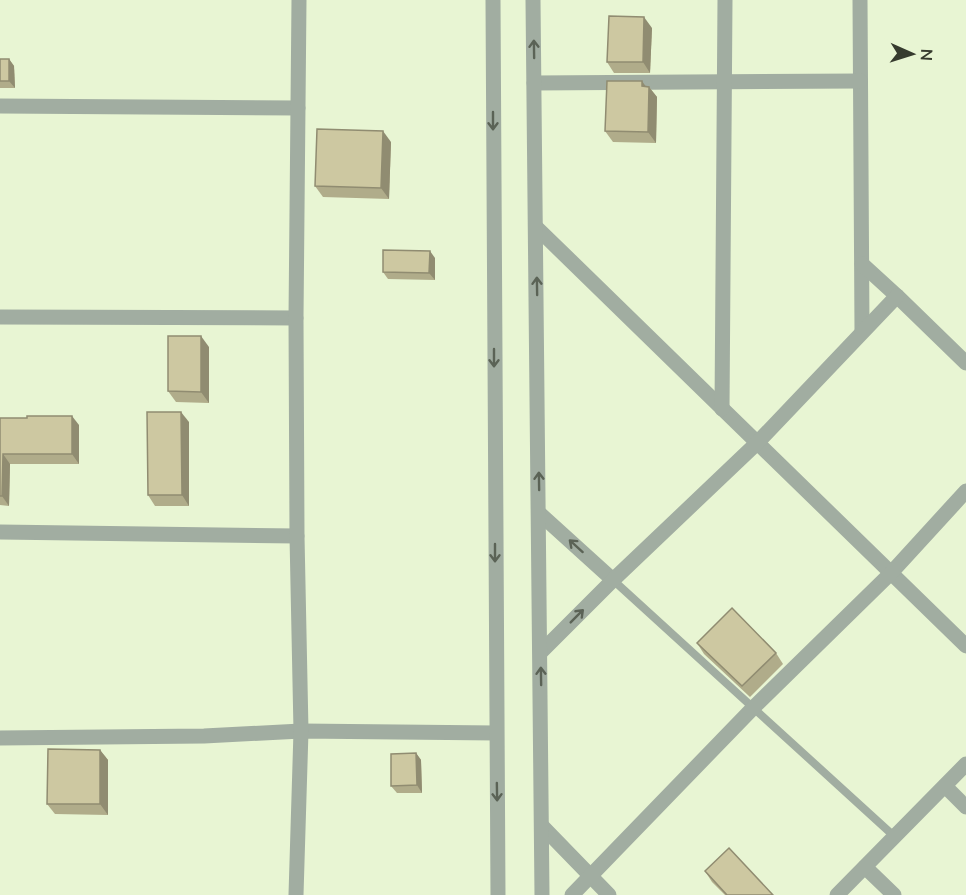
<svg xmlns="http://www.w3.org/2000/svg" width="966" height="895" font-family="Mulish,sans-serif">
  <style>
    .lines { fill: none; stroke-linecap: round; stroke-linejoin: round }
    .service { stroke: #a1ada1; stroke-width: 8 }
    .minor { stroke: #a1ada1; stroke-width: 15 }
    .tertiary { stroke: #a1ada1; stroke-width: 15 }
    .wall { fill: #b0ac8a }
    .shaded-wall { fill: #908c71 }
    .building { fill: #cdc8a1; stroke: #908c71; stroke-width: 1.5 }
    .oneway { stroke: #5b6356 }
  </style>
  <rect width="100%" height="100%" fill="#e8f5d3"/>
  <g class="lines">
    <!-- service -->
    <polyline class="service" points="613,580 895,837"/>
    <!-- minor -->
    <g class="minor">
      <polyline points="860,0 862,330"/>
      <polyline points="534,83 860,81"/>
      <polyline points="0,106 298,108"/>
      <polyline points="536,227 966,646"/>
      <polyline points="862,264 897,296 966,363"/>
      <polyline points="0,317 296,318"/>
      <polyline points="722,409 725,0"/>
      <polyline points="539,513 613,580"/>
      <polyline points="0,532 297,536"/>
      <polyline points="541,652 613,580 757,443 897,296"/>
      <polyline points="0,738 204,736 301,731 496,733"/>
      <polyline points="945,786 966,807"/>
      <polyline points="542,826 609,895"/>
      <polyline points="865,867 894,895"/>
      <polyline points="296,895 301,731 297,536 296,318 299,0"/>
      <polyline points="572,895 754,707 891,573 966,491"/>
      <polyline points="837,895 966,764"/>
    </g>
    <!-- tertiary -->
    <g class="tertiary">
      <polyline points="493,0 498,895"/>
      <polyline points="533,0 542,895"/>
    </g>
  </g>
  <!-- wall -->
  <g class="wall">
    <polygon points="652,28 650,73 614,73 607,62"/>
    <polygon points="0,59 9,59 14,66 15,88 0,88"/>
    <polygon points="646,86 649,87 657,97 656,143 613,142 605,131"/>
    <polygon points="391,142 389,199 323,197 315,186"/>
    <polygon points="435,258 435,280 388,279 383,272"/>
    <polygon points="209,347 209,403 176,402 168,391"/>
    <polygon points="0,418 79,425 79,464 10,464 9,506 0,505"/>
    <polygon points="189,422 189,506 155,506 148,495"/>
    <polygon points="697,643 776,653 783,664 750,697 704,654"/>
    <polygon points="100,750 108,760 108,815 55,814 47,804"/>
    <polygon points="416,753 421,760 422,793 397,793 391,786"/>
    <polygon points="705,871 773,895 725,895 712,882"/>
  </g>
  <!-- shaded-wall -->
  <g class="shaded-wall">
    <polygon points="644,17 652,28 650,73 643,62"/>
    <polygon points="9,59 14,66 15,88 9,81"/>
    <polygon points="642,81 649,91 649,87 657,97 656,143 648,132 642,86"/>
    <polygon points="383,131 391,142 389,199 381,188"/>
    <polygon points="430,251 435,258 435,280 429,273"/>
    <polygon points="201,336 209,347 209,403 201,392"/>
    <polygon points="181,412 189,422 189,506 182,495"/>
    <polygon points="72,416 79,425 79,464 72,454"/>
    <polygon points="3,454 10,464 9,506 2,496"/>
    <polygon points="100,750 108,760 108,815 100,804"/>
    <polygon points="416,753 421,760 422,793 417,785"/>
  </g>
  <!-- building -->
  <g class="building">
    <polygon points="609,16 644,17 643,62 607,62"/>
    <rect x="0" y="59" width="9" height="22"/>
    <polygon points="607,81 642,81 642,86 649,87 648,132 605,131"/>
    <polygon points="317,129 383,131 381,188 315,186"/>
    <polygon points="383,250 430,251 429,273 383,272"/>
    <polygon points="168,336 201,336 201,392 168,391"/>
    <polygon points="147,412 181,412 182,495 148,495"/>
    <polygon points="27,416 72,416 72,454 3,454 2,496 0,496 0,418 27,418"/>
    <polygon points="732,608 776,653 742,686 697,643"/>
    <polygon points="48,749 100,750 100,804 47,804"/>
    <polygon points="416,753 417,785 391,786 391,754"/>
    <polygon points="729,848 773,895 727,895 705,871"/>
  </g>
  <!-- one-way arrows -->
  <defs><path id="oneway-shaft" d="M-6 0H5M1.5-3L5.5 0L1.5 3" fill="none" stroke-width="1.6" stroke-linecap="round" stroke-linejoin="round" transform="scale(1.5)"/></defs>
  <g class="oneway">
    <use href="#oneway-shaft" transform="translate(534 49) rotate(-91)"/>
    <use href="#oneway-shaft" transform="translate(493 121) rotate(90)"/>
    <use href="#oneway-shaft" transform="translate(537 286) rotate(-91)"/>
    <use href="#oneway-shaft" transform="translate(494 358) rotate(90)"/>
    <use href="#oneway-shaft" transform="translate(539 481) rotate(-91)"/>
    <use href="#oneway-shaft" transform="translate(576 546) rotate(-138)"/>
    <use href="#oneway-shaft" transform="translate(495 553) rotate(90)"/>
    <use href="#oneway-shaft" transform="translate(577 616) rotate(-45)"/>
    <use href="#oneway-shaft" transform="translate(541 676) rotate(-91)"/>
    <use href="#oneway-shaft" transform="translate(497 792) rotate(89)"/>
  </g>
  <!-- north arrow -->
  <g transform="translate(912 54) rotate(93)" stroke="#e8f5d3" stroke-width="4.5" paint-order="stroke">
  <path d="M0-4.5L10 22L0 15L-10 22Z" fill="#363b2e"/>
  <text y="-9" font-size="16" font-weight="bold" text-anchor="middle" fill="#363b2e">N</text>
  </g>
</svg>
